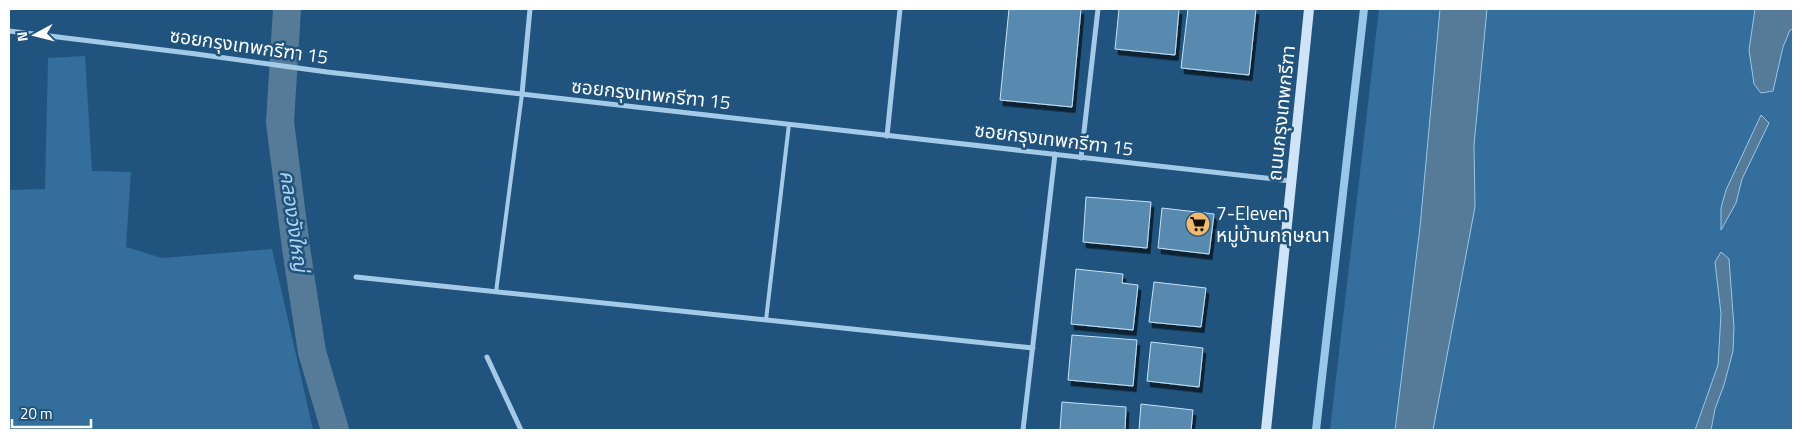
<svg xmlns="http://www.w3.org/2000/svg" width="1802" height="439" font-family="'Titillium Web','Noto Sans Thai',sans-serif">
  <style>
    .green { fill: #336e9c }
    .water { fill: #557b99; stroke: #98c7e8 }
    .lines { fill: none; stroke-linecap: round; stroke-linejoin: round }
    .stream { stroke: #98c7e8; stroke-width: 8 }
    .canal { stroke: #557b99; stroke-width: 28 }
    .building { fill: #5989af; stroke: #c8e2f5; filter: url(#shadow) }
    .service { stroke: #a4cae7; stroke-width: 4 }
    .minor { stroke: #a4cae7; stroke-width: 5 }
    .secondary { stroke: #cfe4f6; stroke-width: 10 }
    .labels { text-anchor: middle; stroke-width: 5; stroke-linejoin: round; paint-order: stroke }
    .street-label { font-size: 19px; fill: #fff; stroke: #20547e }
    .poi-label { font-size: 19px; fill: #fff; stroke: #20547e; text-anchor: start }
    .water-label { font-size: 20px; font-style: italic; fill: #b0d4ef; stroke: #20547e }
  </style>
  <defs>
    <filter id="shadow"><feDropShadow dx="3" dy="5.5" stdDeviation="0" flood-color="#0009"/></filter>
  </defs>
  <rect width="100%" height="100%" fill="#20547e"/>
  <!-- green -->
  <g class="green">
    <polygon points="1379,9 1793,9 1793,430 1330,430"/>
    <polygon points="85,56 92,171 131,172 126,247 162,258 272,249 313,430 9,430 9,190 45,189 48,58"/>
  </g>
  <!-- water -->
  <g class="water">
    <polygon points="1440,9 1487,9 1474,145 1475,207 1433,430 1395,430 1420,227"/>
    <polygon points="1755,9 1793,9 1793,29 1790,30 1783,47 1773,91 1761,93 1754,84 1749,50"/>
    <polygon points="1761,115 1769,123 1742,179 1736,203 1721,230 1721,208 1726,190"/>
    <polygon points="1721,252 1729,259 1734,327 1733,351 1724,385 1715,409 1711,430 1695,430 1718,365 1721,314 1715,262"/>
  </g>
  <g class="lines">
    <!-- stream -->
    <polyline class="stream" points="1316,430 1364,9"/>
    <!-- canal -->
    <polyline class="canal" points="287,9 280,122 296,248 312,352 335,430"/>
  </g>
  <!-- building -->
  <g class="building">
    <polygon points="1009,9 1081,9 1072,107 1000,100"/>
    <polygon points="1119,9 1179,9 1175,55 1115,49"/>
    <polygon points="1188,9 1256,9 1249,75 1181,68"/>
    <polygon points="1086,197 1151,202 1147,248 1083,242"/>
    <polygon points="1162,208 1214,214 1209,254 1158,248"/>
    <polygon points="1076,269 1123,274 1122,283 1138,285 1133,330 1071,324"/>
    <polygon points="1154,282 1206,288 1201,327 1149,322"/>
    <polygon points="1072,335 1137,340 1133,386 1068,380"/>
    <polygon points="1151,342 1203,348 1199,387 1147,381"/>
    <polygon points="1062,402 1126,407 1125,430 1060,430"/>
    <polygon points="1141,404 1193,410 1191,430 1139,430"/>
  </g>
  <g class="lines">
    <!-- service -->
    <g class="service">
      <polyline points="496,292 522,94"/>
      <polyline points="766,320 789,124"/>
    </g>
    <!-- minor -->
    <g class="minor">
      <polyline points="9,31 196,54 327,72 1291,181"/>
      <polyline points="522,94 530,9"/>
      <polyline points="887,136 900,9"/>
      <polyline points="1081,158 1098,9"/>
      <polyline points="356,277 1033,348"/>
      <polyline points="487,357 521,430"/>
      <polyline points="1023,430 1055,154"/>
    </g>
    <!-- secondary -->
    <polyline class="secondary" points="1266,430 1309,9"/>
  </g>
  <!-- icons -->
  <defs>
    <symbol id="supermarket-disc" viewBox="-11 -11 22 22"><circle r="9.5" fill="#f4ba65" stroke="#20547e"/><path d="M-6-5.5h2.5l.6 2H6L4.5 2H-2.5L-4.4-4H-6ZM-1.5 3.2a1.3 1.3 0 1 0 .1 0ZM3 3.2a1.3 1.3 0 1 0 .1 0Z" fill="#111"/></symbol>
  </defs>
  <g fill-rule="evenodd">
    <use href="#supermarket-disc" x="1184" y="210" width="28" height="28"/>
  </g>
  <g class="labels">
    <!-- street labels -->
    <g class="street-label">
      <text transform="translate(249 46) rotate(8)" y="7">ซอยกรุงเทพกรีฑา 15</text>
      <text transform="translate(651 94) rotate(6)" y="7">ซอยกรุงเทพกรีฑา 15</text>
      <text transform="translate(1281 113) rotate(-84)" y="7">ถนนกรุงเทพกรีฑา</text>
      <text transform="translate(1054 139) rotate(7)" y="7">ซอยกรุงเทพกรีฑา 15</text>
    </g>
    <!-- poi labels -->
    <g class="poi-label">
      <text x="1216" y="220">7-Eleven<tspan x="1216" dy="22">หมู่บ้านกฤษณา</tspan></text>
    </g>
    <!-- water labels -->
    <g class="water-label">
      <text transform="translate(294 221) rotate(82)" y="7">คลองวังใหญ่</text>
    </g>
  </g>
  <!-- border -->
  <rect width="1802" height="439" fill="none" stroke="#ffffff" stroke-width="20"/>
  <!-- north arrow -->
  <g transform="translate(35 35) rotate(263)" stroke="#20547e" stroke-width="4" paint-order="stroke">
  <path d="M0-4L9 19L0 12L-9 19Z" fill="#ffffff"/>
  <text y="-8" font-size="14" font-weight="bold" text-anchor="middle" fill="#ffffff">N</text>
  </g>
  <!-- scale -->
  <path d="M12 419v8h79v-8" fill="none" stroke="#ffffff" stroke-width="2.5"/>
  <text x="20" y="419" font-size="15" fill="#ffffff" stroke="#20547e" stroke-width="4" paint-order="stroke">20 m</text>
</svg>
